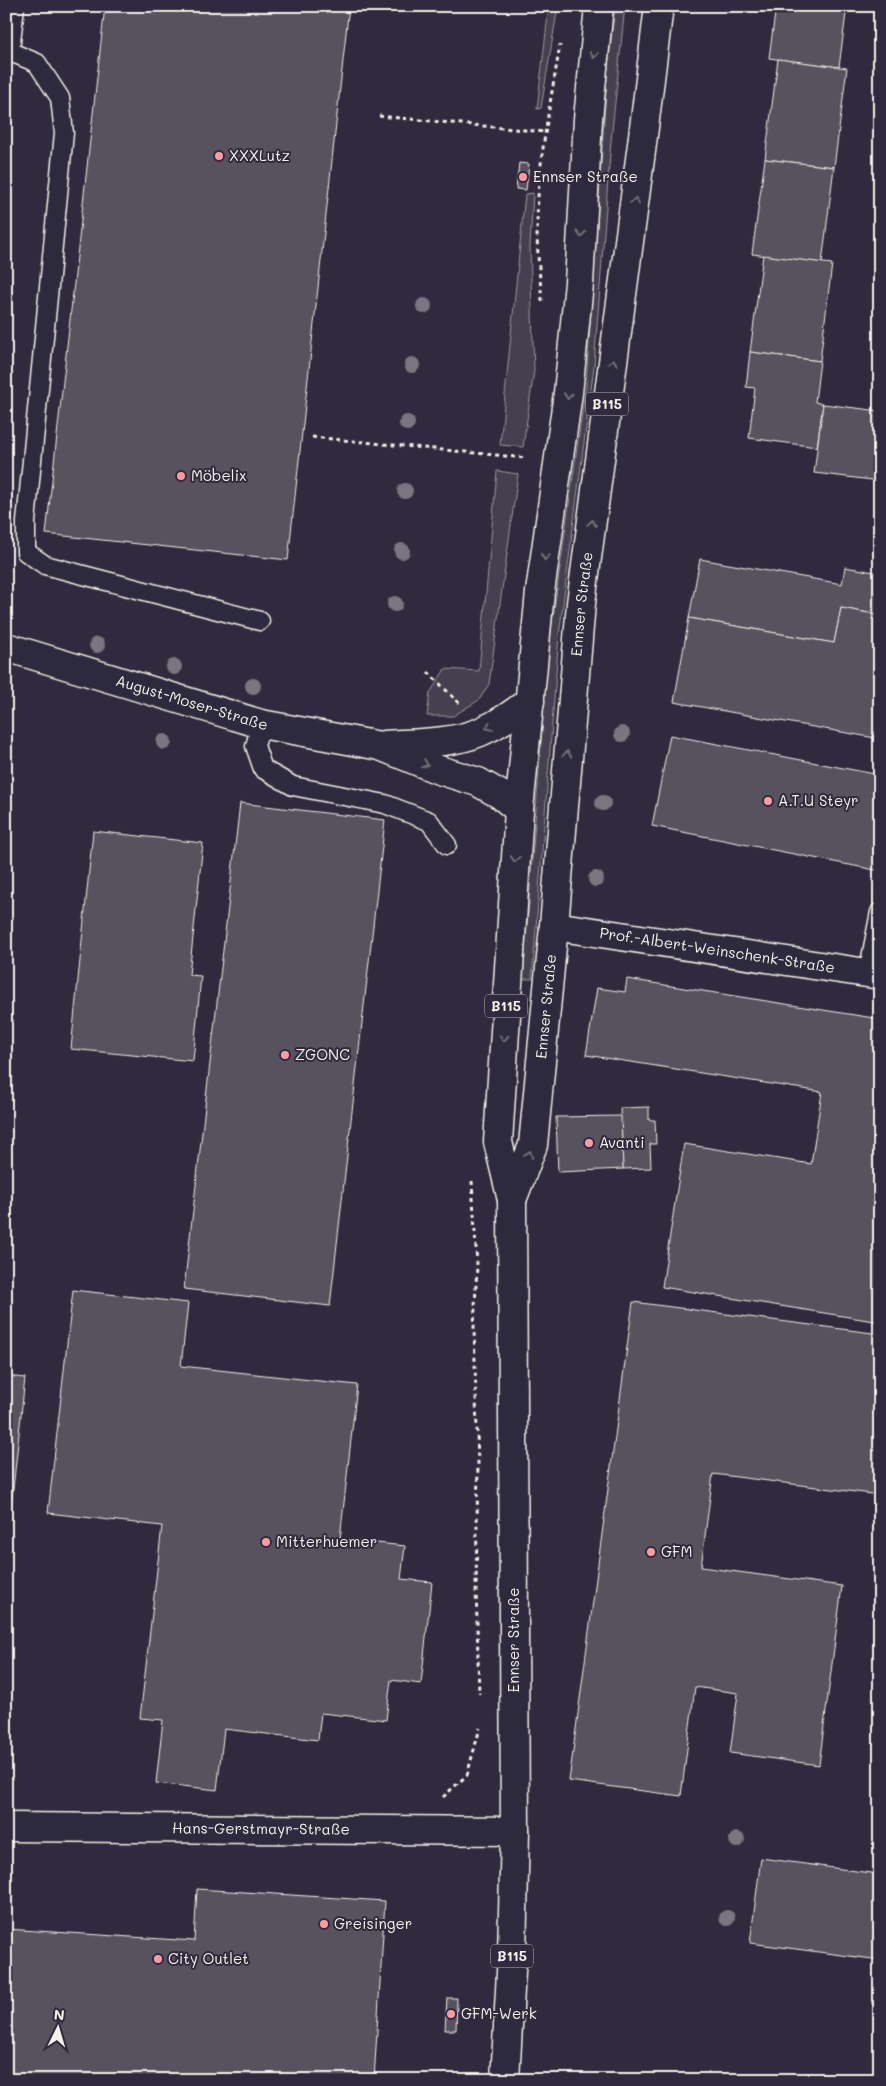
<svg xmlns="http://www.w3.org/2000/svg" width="886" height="2086" font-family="Mali,sans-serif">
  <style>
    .green { fill: #454050; stroke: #9c989c }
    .building { fill: #56525f; stroke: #f4f1e8 }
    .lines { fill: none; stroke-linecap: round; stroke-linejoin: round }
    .lane-casing { stroke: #f4f1e8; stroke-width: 21 }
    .street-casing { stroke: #f4f1e8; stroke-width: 31 }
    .primary-casing { stroke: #f4f1e8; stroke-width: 31 }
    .path { stroke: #f4f1e8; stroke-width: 3; stroke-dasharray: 4 4; stroke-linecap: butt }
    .lane { stroke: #2f2a3d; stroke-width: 18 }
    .street { stroke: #2f2a3d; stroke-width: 28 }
    .primary { stroke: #2f2a3d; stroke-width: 28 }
    .tree { fill: #7a757e }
    .oneway { stroke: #747079 }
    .poi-dot { fill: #ff9aa2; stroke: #2f2a3d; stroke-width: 2 }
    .labels { text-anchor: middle; stroke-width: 4; stroke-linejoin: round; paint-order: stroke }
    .shield { fill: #2f2a3d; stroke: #b9b5b5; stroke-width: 1 }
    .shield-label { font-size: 14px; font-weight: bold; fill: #f4f1e8 }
    .poi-label { font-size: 15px; fill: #f4f1e8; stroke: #2f2a3d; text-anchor: start }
    .street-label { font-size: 15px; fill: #f4f1e8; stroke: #2f2a3d }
  </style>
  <rect width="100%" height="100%" fill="#2f2a3d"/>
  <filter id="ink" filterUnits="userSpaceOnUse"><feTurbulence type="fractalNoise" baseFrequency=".02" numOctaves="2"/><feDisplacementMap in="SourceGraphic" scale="10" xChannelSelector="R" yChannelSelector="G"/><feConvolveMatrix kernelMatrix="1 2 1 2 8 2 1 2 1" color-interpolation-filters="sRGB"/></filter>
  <g filter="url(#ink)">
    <!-- green -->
    <g class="green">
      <polygon points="549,6 558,6 541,108 537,109"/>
      <polygon points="615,6 625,6 611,141 594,366 559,635 532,979 523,979 548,652 586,385 607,76"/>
      <polygon points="533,193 530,247 534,371 523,447 500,445 525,194"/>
      <polygon points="497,471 518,474 489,684 479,700 453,716 427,716 430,693 445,669 479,671"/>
    </g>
    <!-- building -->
    <g class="building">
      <polygon points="105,6 349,6 288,560 46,534"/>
      <polygon points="776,6 847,6 839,67 769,58"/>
      <polygon points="778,59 847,68 834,167 765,159"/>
      <polygon points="765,159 834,167 822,263 752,254"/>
      <polygon points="519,163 529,164 526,190 516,189"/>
      <polygon points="763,255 832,264 820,361 750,352"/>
      <polygon points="750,352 820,361 815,402 823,404 817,447 749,438 755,388 746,387"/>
      <polygon points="823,404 880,411 880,481 814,473"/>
      <polygon points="700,559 842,584 845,567 880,573 880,615 841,608 834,643 689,618"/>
      <polygon points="841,608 880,615 880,709 875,738 674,702 689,618 834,643"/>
      <polygon points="670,735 880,775 880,871 652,826"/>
      <polygon points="240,803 385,820 330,1306 184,1289"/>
      <polygon points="93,831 203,843 189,975 201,976 193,1061 71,1049"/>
      <polygon points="627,979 880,1019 880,1322 662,1287 684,1144 811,1164 822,1092 586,1055 597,988 625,992"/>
      <polygon points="649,1107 649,1120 655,1120 656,1144 650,1144 651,1168 623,1169 620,1108"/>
      <polygon points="621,1116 623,1169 558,1172 556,1117"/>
      <polygon points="73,1290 188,1303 181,1366 357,1385 340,1539 405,1546 401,1579 432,1582 421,1684 391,1680 386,1720 321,1713 318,1740 224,1729 217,1790 156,1783 163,1720 140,1718 162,1526 48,1513"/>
      <polygon points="633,1302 880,1334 880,1495 713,1474 701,1567 842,1586 819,1765 730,1753 738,1693 695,1687 681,1796 569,1781"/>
      <polygon points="6,1376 25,1378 6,1554"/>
      <polygon points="761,1858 878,1874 880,1858 880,1960 750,1943"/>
      <polygon points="197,1889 385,1901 374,2080 6,2080 6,1929 194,1941"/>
      <polygon points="447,1998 457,1998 456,2030 445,2030"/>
    </g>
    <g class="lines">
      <defs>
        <g id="lane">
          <polyline points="6,50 37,63 60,98 64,133 26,522 26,552 45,565 260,621"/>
          <polyline points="261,724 255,746 263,769 293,786 385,804 429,821 447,845"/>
          <polyline points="868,973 880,912"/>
        </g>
        <g id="street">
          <polyline points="6,42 10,6"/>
          <path id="s1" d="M6,647L261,724L380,746L439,770L478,782L501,795L519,810"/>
          <path d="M384,745C415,743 451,744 480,732C499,724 514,713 530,701"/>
          <path id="s2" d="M554,926L880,975"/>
          <path id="s3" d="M6,1827L515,1831"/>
        </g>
        <g id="primary">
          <path id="s4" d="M512,1200L533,1145L554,926L581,603L642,144L659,6"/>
          <polyline points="505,2080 512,1954 515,1831 512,1200 498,1142 519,810 540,592 568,393 579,283 588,119 599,6"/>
        </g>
      </defs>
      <!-- lane casing -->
      <use href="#lane" class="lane-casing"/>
      <!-- street casing -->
      <use href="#street" class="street-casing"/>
      <!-- primary casing -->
      <use href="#primary" class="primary-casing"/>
      <!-- path -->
      <g class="path">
        <polyline points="379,116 545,132"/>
        <path d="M542,301C540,277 537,253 537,228C537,166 550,106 560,45"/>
        <polyline points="312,437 526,458"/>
        <polyline points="428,672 461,705"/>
        <polyline points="472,1181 477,1265 474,1328 478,1464 476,1587 479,1694"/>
        <polyline points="443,1797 467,1775 480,1728"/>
      </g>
      <!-- lane -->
      <use href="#lane" class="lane"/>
      <!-- street -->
      <use href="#street" class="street"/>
      <!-- primary -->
      <use href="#primary" class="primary"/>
    </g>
    <!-- trees -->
    <g class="tree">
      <circle cx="424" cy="306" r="8"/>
      <circle cx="412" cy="365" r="8"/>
      <circle cx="407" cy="423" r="8"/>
      <circle cx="405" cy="491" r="8"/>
      <circle cx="402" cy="551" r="8"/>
      <circle cx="395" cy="604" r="8"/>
      <circle cx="97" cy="645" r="8"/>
      <circle cx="174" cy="667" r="8"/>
      <circle cx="253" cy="686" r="8"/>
      <circle cx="622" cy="734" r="8"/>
      <circle cx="164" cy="742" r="8"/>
      <circle cx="603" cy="803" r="8"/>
      <circle cx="596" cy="879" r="8"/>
      <circle cx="737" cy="1840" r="8"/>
      <circle cx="727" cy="1918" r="8"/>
    </g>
    <!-- one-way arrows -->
    <defs><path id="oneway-chevron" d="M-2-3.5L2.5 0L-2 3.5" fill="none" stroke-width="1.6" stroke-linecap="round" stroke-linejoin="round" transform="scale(1.25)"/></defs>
    <g class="oneway">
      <use href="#oneway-chevron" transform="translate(594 55) rotate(96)"/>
      <use href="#oneway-chevron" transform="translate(635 201) rotate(-82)"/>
      <use href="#oneway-chevron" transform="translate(581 234) rotate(93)"/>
      <use href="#oneway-chevron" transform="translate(613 362) rotate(-82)"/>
      <use href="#oneway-chevron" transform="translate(568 396) rotate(97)"/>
      <use href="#oneway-chevron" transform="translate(592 523) rotate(-82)"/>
      <use href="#oneway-chevron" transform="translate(545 557) rotate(98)"/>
      <use href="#oneway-chevron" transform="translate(489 727) rotate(154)"/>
      <use href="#oneway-chevron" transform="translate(567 754) rotate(-85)"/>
      <use href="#oneway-chevron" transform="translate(425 764) rotate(22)"/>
      <use href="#oneway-chevron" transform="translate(515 859) rotate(94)"/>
      <use href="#oneway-chevron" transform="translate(504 1038) rotate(93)"/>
      <use href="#oneway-chevron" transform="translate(529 1154) rotate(-69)"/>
    </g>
  </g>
  <!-- markers -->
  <g class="poi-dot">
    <circle cx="219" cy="156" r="5"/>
    <circle cx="523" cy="177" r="5"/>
    <circle cx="181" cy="476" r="5"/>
    <circle cx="768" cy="801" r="5"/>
    <circle cx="285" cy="1055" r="5"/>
    <circle cx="589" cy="1143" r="5"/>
    <circle cx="266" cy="1542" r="5"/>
    <circle cx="651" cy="1552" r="5"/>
    <circle cx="324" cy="1924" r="5"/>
    <circle cx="158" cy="1959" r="5"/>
    <circle cx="451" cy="2014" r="5"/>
  </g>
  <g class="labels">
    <!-- shield labels -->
    <g class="shield">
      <rect x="586" y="392.5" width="42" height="23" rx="4"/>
      <rect x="485" y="994.5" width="42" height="23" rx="4"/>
      <rect x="491" y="1944.5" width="42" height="23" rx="4"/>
    </g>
    <g class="shield-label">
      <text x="607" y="409">B115</text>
      <text x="506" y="1011">B115</text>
      <text x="512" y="1961">B115</text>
    </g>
    <!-- poi labels -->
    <g class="poi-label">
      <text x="229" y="161">XXXLutz</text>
      <text x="533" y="182">Ennser Straße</text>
      <text x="191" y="481">Möbelix</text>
      <text x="778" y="806">A.T.U Steyr</text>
      <text x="295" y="1060">ZGONC</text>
      <text x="599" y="1148">Avanti</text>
      <text x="276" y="1547">Mitterhuemer</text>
      <text x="661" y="1557">GFM</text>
      <text x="334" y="1929">Greisinger</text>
      <text x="168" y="1964">City Outlet</text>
      <text x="461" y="2019">GFM-Werk</text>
    </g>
    <!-- street labels -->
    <g class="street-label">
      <text dy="5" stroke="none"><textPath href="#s4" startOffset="602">Ennser Straße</textPath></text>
      <text dy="5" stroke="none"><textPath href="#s1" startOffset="194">August-Moser-Straße</textPath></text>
      <text dy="5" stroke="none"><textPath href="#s2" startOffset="165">Prof.-Albert-Weinschenk-Straße</textPath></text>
      <text dy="5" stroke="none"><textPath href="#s4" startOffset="198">Ennser Straße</textPath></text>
      <text transform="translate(514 1640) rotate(-90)" y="5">Ennser Straße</text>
      <text dy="5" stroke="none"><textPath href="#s3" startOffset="255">Hans-Gerstmayr-Straße</textPath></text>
    </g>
  </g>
  <!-- margin -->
  <rect width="886" height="2086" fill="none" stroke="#2f2a3d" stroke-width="25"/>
  <rect x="12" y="12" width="861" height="2061" fill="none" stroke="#f4f1e8" stroke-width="2" filter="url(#ink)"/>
  <!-- north arrow -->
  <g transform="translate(58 2028) rotate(5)" stroke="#2f2a3d" stroke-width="4" paint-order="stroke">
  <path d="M0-4L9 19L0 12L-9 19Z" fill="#f4f1e8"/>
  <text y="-8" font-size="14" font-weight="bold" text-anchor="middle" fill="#f4f1e8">N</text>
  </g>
</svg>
